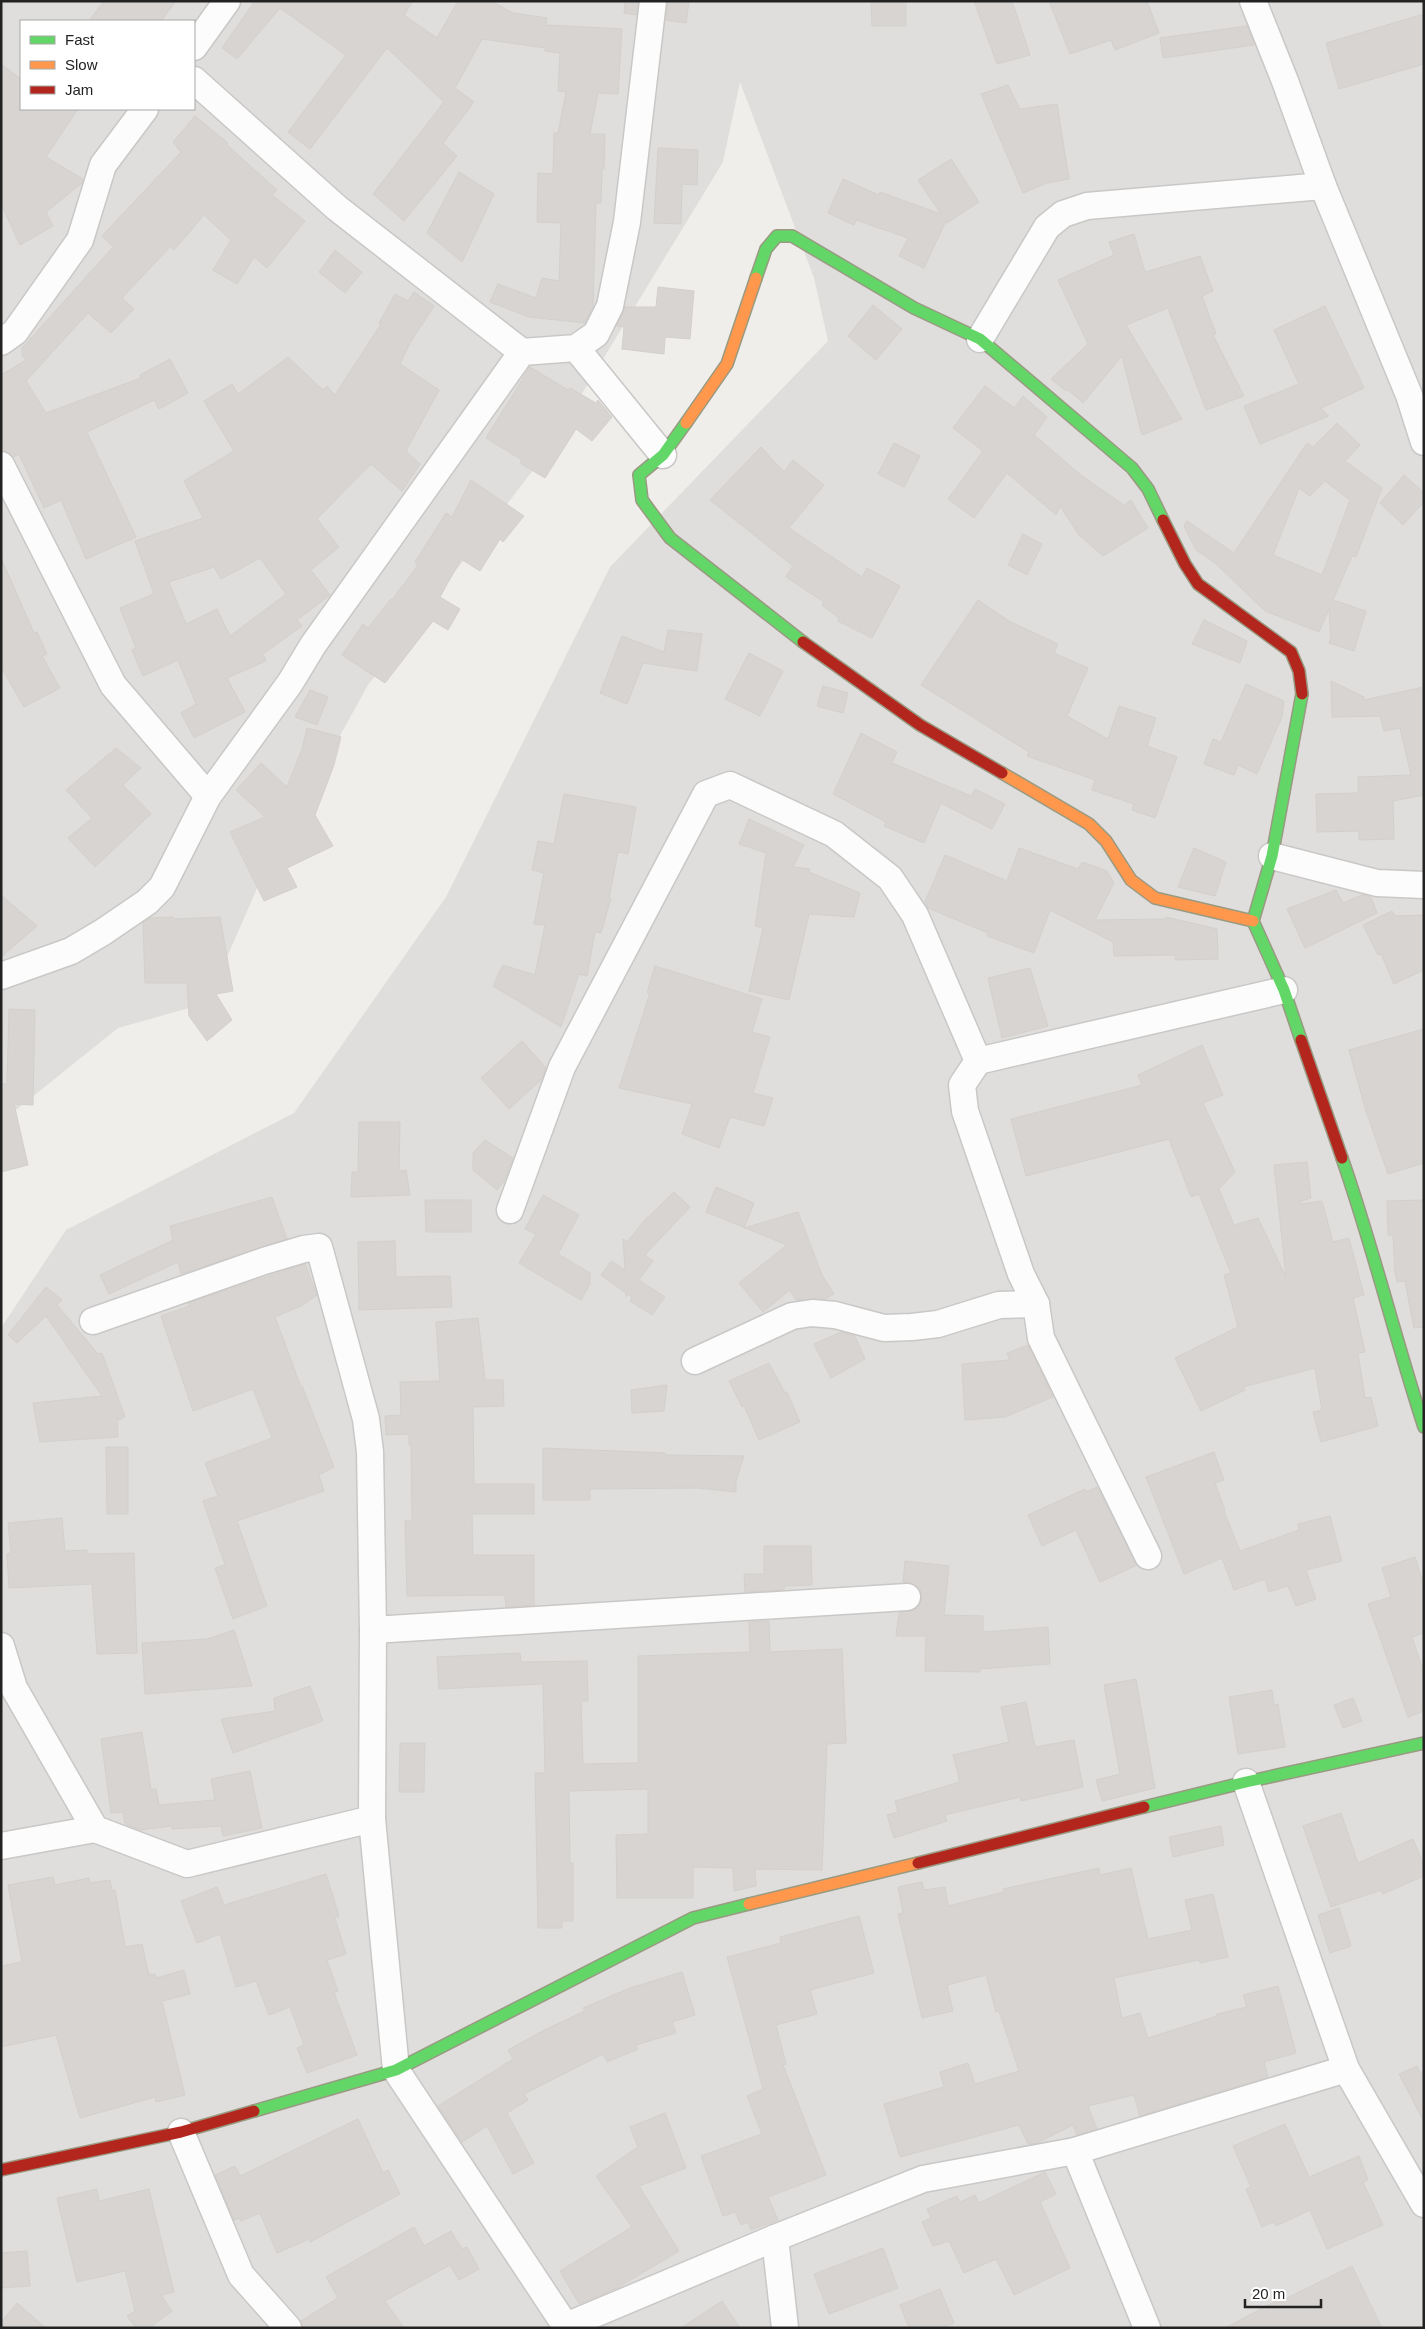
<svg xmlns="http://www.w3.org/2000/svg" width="1425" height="2329" font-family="Helvetica,sans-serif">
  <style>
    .residential { fill: #dfdedc; fill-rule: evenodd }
    .building { fill: #d7d4d2; stroke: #d3d0cc; fill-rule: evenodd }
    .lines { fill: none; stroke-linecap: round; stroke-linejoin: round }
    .street-casing { stroke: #c9c8c7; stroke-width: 29 }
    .fast-casing { stroke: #999a82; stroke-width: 14 }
    .slow-casing { stroke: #999a82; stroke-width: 14 }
    .jam-casing { stroke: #999a82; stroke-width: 14 }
    .street { stroke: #fdfcfc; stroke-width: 26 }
    .fast { stroke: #63d668; stroke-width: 11 }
    .slow { stroke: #ff974d; stroke-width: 11 }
    .jam { stroke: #b3261e; stroke-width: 11 }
  </style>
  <rect width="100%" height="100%" fill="#f0eeeb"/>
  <!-- residential -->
  <path class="residential" d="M1,1H1424V2328H1V1328L66,1230L294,1113L446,897L610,567L828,341L814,278L740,82L723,162L544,456L368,685L261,879L207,1003L118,1028L1,1122ZM21,21H194V109H21Z"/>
  <!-- building -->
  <g class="building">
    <polygon points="104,1 176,1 161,21 89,21"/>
    <polygon points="255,1 413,1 404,15 437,38 458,1 491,1 513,13 547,18 546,25 622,29 618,94 598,93 590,134 605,134 604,169 602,169 601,203 596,203 593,306 585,323 529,317 490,302 498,284 536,298 542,278 559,281 561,223 537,222 538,173 553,174 554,133 558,133 566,92 558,91 560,53 545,51 545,48 482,39 455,88 474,102 443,143 457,156 404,221 373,194 444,102 387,48 310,149 288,132 346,55 280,8 237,59 222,48"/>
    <polygon points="625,1 638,1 636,15 624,13"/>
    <polygon points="668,1 689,1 686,23 666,20"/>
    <polygon points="871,1 906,1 906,26 872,26"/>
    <polygon points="974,1 1012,1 1030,55 997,64"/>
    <polygon points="1049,1 1147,1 1159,33 1115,50 1111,40 1070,54"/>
    <polygon points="1424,14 1424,64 1339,89 1326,43"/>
    <polygon points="1247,26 1254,45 1163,58 1160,38"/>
    <polygon points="1,64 21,79 21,109 78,109 46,157 83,179 82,183 46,212 53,226 20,245 1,204"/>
    <polygon points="1008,85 1020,109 1057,104 1069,179 1047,183 1023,193 981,94"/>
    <polygon points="195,116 228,143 226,144 277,190 272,195 305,221 267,268 254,257 237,284 213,270 231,240 204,215 174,250 170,247 122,298 134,309 111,333 88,313 26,381 46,413 141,378 140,375 170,359 188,393 159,409 154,400 87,432 136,537 86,559 61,500 44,508 19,454 13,457 5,451 1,445 1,375 26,360 22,355 22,348 113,247 102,236 181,152 173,142"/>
    <polygon points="658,148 698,150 697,185 682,184 681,224 654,223"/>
    <polygon points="951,159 979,202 947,223 946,221 924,268 899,256 908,238 856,220 854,225 828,213 843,179 879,195 880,192 941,214 918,180"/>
    <polygon points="459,172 494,194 462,262 427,233"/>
    <polygon points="1134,234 1145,272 1200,256 1213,291 1202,296 1216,334 1213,335 1244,396 1206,410 1168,308 1126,325 1182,419 1142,435 1122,356 1083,403 1067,389 1066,391 1051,379 1088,344 1058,280 1114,255 1109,242"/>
    <polygon points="335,250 362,272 345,293 319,272"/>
    <polygon points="658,287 694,291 690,339 665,337 664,354 622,349 624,327 617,326 625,307 656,307"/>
    <path d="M414,292L434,306L410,343L400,364L439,390L406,451L420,464L402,491L371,464L317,519L339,547L311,570L330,595L297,620L302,626L263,654L266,661L227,678L245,712L194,738L181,713L196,704L178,660L143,676L132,650L136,648L120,608L154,594L135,541L203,518L184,481L234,451L204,401L232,384L238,394L288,357L323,390L327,386L335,395L381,324L379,323L395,294L408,301ZM260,558L286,594L230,636L217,609L186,624L169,582L214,567L221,579Z"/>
    <polygon points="873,305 902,329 876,360 848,336"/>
    <polygon points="1325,306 1364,388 1321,408 1329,416 1260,444 1244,406 1299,384 1274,330"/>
    <polygon points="530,367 568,390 570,388 596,403 598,400 612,417 592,441 576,429 545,478 520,463 522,460 486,438"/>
    <polygon points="985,386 1014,408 1023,396 1047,417 1034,435 1082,476 1124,505 1131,500 1148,528 1103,556 1079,535 1060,506 1056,515 1007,473 974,518 948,499 983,451 953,428"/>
    <path d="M1337,423L1360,445L1345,461L1382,488L1356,557L1352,556L1333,600L1366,611L1354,651L1329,643L1331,637L1329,609L1319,632L1265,611L1215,563L1196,550L1184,526L1187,521L1234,553L1307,443L1313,447ZM1325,481L1350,500L1322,575L1273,555L1299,488L1310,496Z"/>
    <polygon points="894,443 920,456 904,487 878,474"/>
    <polygon points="761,447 784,472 793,460 824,485 789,528 862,577 867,568 900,586 872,638 838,621 839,618 822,605 824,602 786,577 793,566 710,500"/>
    <polygon points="1404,475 1424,493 1424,502 1403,525 1380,503"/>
    <polygon points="471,480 524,516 503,542 500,539 480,571 461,559 440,597 460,609 448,630 433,621 385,683 342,655 363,624 368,628 391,599 392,600 418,565 415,562 446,513 452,517"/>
    <polygon points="1023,534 1042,544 1027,575 1008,565"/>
    <polygon points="1,558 34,633 37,632 47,654 42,656 60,688 24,707 1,667"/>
    <polygon points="978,600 1009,621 1058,644 1054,653 1088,668 1067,716 1108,739 1119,706 1156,718 1147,746 1177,757 1155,818 1132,810 1134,804 1092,790 1095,780 1027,756 1029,752 921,685"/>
    <polygon points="1204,620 1247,641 1240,663 1192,644"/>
    <polygon points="668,630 702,634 697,671 643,663 627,704 600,693 622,636 664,652"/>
    <polygon points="749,653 783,671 760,716 725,699"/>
    <polygon points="1331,681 1364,697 1364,700 1424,687 1424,795 1393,801 1394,839 1359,840 1359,831 1317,832 1316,794 1358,793 1358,777 1411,775 1400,728 1384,731 1380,716 1332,717"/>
    <polygon points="1246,684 1284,701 1282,717 1257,774 1238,765 1234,775 1204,764 1213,739 1221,742"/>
    <polygon points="823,686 848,693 843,713 817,706"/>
    <polygon points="310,690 328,697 317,725 295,717"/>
    <polygon points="307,728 341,737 334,765 315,815 333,846 287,868 297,887 264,901 230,832 265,817 236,790 261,763 287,787 302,749"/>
    <polygon points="861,733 897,752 892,763 971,796 975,789 1005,804 992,829 941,803 924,843 884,826 886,822 833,794"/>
    <polygon points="116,748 141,768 123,785 151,814 95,867 68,838 92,818 66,790"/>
    <polygon points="564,794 636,807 628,854 618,852 609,898 611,898 601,933 595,932 587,976 579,974 561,1027 493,986 503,965 535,975 545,925 534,924 544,873 532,870 538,841 554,844"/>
    <polygon points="749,819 804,845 793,867 810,869 809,872 860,893 854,917 809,914 789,1000 749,991 763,928 755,926 766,853 739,844"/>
    <polygon points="1019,848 1078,869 1082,862 1107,871 1114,883 1095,920 1165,919 1166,917 1217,929 1218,959 1175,960 1175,955 1114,956 1113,942 1050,910 1034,953 987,936 988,933 928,908 925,902 945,855 1007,881"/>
    <polygon points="1194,848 1226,862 1215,896 1178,887"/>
    <polygon points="1336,890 1343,903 1362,895 1371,897 1377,913 1305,948 1287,909"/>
    <polygon points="1,895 37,926 1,957"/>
    <polygon points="1392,911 1395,916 1424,915 1424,970 1394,984 1381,954 1378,955 1363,925"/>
    <polygon points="173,917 174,919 220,917 233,991 216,994 232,1020 207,1041 189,1016 187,983 145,983 143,923 150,918"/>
    <polygon points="655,966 762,999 752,1032 770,1037 753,1093 773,1098 764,1126 730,1117 719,1148 682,1134 692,1104 619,1088 650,993 647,993"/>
    <polygon points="1030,968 1048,1026 1002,1038 988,978"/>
    <polygon points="9,1009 35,1010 33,1105 14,1104 28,1165 1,1172 1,1084 7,1084"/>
    <polygon points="1424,1029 1424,1163 1388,1174 1366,1111 1349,1050"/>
    <polygon points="522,1041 546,1068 542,1079 509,1109 481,1078"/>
    <polygon points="1202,1045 1223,1095 1203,1103 1235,1172 1219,1189 1234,1225 1258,1218 1286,1277 1274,1165 1307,1162 1311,1198 1301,1201 1301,1204 1322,1201 1333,1242 1349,1238 1364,1295 1353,1298 1365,1352 1358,1353 1365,1398 1371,1397 1378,1426 1321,1442 1313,1412 1322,1410 1315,1368 1243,1387 1245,1390 1201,1411 1175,1358 1238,1327 1224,1275 1231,1273 1199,1194 1191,1197 1169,1139 1026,1176 1011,1119 1142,1085 1138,1075"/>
    <polygon points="359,1122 400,1122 399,1171 406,1170 410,1195 351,1197 352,1172 358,1172"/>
    <polygon points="485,1140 513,1158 504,1181 497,1190 473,1170 473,1153"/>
    <polygon points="716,1187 754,1203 744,1228 798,1212 822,1275 834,1294 825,1299 796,1300 790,1290 763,1312 739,1283 787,1245 706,1212"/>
    <polygon points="674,1192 690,1207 645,1255 653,1261 639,1280 665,1297 652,1315 630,1301 632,1298 628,1294 626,1297 626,1293 601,1275 611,1261 625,1270 623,1239 627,1242 644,1221"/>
    <polygon points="543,1195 579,1215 558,1254 590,1273 590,1284 581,1300 519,1263 536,1234 525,1229"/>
    <polygon points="272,1197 287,1239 181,1274 178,1262 109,1294 100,1275 173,1240 170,1226"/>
    <polygon points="425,1200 471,1200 471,1232 426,1232"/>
    <polygon points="1424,1200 1424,1327 1414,1328 1405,1281 1397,1282 1395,1272 1393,1235 1388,1235 1387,1201"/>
    <polygon points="395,1241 396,1277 450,1276 452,1307 359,1310 358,1242"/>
    <polygon points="305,1264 317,1295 301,1306 275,1317 301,1387 302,1386 334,1467 319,1475 324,1491 237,1521 267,1606 233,1619 215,1568 225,1565 203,1501 218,1496 205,1463 272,1438 253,1389 193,1411 161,1316 189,1306 189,1303"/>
    <polygon points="46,1287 62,1300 57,1305 98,1354 102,1353 125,1417 119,1420 117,1417 118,1437 40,1442 33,1403 102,1396 46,1316 17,1343 8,1335"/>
    <polygon points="478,1318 485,1380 503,1380 504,1406 473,1407 474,1484 534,1484 534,1514 472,1514 473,1555 534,1555 534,1605 506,1607 505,1595 407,1596 405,1521 412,1521 411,1445 409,1445 409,1434 386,1435 385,1416 401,1415 400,1382 440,1381 436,1322"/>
    <polygon points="841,1332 855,1336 865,1359 831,1378 814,1344"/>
    <polygon points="1028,1345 1053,1397 1005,1417 965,1420 962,1364 1010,1360 1007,1353"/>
    <polygon points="769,1363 785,1393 787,1392 800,1422 759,1440 744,1406 742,1407 729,1381"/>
    <polygon points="667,1385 664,1411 632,1413 631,1390"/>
    <polygon points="106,1447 128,1447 128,1514 107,1514"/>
    <polygon points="543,1448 665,1453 665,1455 744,1456 736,1481 736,1492 697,1488 590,1489 590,1500 543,1500"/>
    <polygon points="1214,1452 1224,1480 1215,1483 1225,1510 1224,1511 1240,1551 1299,1530 1298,1524 1330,1516 1342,1561 1306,1570 1316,1599 1296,1606 1288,1586 1269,1592 1265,1579 1234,1590 1222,1558 1184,1574 1146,1477"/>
    <polygon points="1097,1487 1137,1565 1100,1582 1076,1530 1042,1546 1028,1515 1085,1489 1086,1492"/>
    <polygon points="62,1518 65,1551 87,1550 87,1554 134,1553 137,1653 97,1654 92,1584 9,1588 7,1554 11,1553 8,1523"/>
    <polygon points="764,1546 811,1546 812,1585 784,1586 784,1590 745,1592 744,1574 764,1574"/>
    <polygon points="1415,1557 1424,1586 1424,1633 1412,1637 1424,1673 1424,1711 1408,1717 1368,1604 1391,1597 1382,1568"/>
    <polygon points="905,1561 949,1566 944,1615 983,1616 983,1632 1048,1627 1050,1664 980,1669 980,1672 925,1671 926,1636 896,1636 899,1613 916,1609 921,1603 922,1597 920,1589 914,1584 903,1582"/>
    <polygon points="769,1621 770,1652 842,1649 846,1743 827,1744 822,1870 755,1869 756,1886 734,1891 733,1868 693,1867 693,1898 617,1898 616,1835 648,1834 648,1789 569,1791 570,1863 573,1863 573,1921 562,1921 562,1928 538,1928 535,1773 545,1773 543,1684 439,1689 437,1657 520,1653 521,1662 587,1661 588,1701 581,1701 583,1764 638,1763 638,1656 750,1652 749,1622"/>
    <polygon points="234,1630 252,1686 145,1694 142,1643 207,1639"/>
    <polygon points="1136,1679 1155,1788 1102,1801 1096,1780 1120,1774 1104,1685"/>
    <polygon points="310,1686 323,1721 233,1753 221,1719 275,1711 274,1698"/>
    <polygon points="1272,1690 1274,1705 1278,1704 1285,1747 1238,1754 1229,1697"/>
    <polygon points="1353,1698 1362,1721 1343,1728 1334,1705"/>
    <polygon points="1026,1702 1035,1747 1074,1740 1083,1787 1021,1801 1020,1797 945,1815 947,1821 894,1838 887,1815 898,1812 895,1801 960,1782 953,1755 1009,1742 1001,1707"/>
    <polygon points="142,1732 151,1789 156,1789 159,1805 215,1800 211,1779 250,1771 262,1828 223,1836 221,1826 172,1829 172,1826 140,1830 125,1824 123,1812 111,1813 101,1739"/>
    <polygon points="400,1743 425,1743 424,1792 399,1792"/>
    <polygon points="1341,1813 1358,1863 1413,1839 1424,1865 1424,1876 1383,1894 1381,1890 1331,1907 1303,1826"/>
    <polygon points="1221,1826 1224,1845 1173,1857 1169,1837"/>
    <polygon points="1099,1868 1100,1875 1131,1868 1148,1939 1192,1930 1185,1900 1213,1894 1228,1957 1200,1963 1199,1960 1114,1978 1122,2018 1140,2013 1148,2038 1217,2016 1217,2014 1247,2007 1243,1995 1278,1986 1296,2053 1264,2062 1268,2077 1140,2116 1134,2095 1088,2106 1097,2129 1077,2135 1073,2125 1037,2143 1028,2144 1019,2125 900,2157 884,2104 944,2087 940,2072 968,2063 975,2084 1019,2071 999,2011 996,2012 986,1975 947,1985 953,2011 922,2018 898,1914 903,1913 898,1887 922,1882 924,1890 945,1887 948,1906 1004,1892 1003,1889"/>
    <polygon points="326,1874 339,1916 335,1918 346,1954 327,1960 338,1991 334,1992 357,2055 307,2073 297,2048 304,2045 290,2007 269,2015 256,1981 236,1987 220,1934 197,1943 181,1901 217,1887 224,1905"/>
    <polygon points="53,1877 55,1885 89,1878 90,1883 110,1880 112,1891 115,1890 125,1947 142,1944 149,1975 155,1974 156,1978 184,1970 190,1994 162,2001 185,2095 156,2102 155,2097 80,2118 56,2035 1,2047 1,1966 22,1962 8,1885"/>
    <polygon points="1339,1908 1351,1946 1330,1953 1318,1915"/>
    <polygon points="859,1916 874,1973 810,1990 817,2014 776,2025 786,2064 783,2065 826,2175 768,2197 778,2220 751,2230 748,2222 741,2225 735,2212 723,2216 701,2156 762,2134 747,2096 763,2089 727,1957 781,1943 780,1937"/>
    <polygon points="682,1972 695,2015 672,2022 676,2033 636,2045 638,2049 607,2062 603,2054 524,2094 528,2100 507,2113 534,2163 513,2174 487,2126 462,2142 438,2106 513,2059 508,2050 544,2030 585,2011 583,2008 630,1988"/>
    <polygon points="1417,2066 1424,2078 1424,2122 1399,2074"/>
    <polygon points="665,2113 686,2168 639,2186 679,2251 617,2288 579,2304 560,2271 632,2227 596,2176 638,2147 630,2127"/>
    <polygon points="358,2119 383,2173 388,2170 400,2194 310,2242 309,2239 277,2253 260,2213 241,2221 239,2218 234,2220 215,2175 235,2166 240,2176"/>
    <polygon points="1285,2124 1309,2177 1359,2156 1368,2180 1363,2182 1383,2225 1327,2249 1310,2210 1276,2226 1274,2222 1262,2227 1246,2189 1251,2187 1233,2146"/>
    <polygon points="1045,2172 1056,2194 1040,2202 1070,2268 1014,2295 996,2259 964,2273 949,2241 933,2246 922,2222 931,2218 927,2209 957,2196 960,2202 975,2195 979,2203"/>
    <polygon points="97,2189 99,2201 149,2189 174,2292 161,2295 172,2311 149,2328 136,2328 127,2316 135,2311 125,2271 77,2282 57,2198"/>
    <polygon points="414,2227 424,2246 451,2231 462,2249 467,2247 479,2269 459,2280 450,2265 385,2301 404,2328 303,2328 301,2321 338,2298 326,2277"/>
    <polygon points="883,2248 898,2288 829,2314 814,2274"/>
    <polygon points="27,2251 30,2286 1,2288 1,2253"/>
    <polygon points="1352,2266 1382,2328 1225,2328 1276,2301 1277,2303"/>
    <polygon points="940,2289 954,2323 941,2328 909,2328 900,2305"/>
    <polygon points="722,2301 740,2328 681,2328"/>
    <polygon points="17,2303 46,2328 1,2328 1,2322"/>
  </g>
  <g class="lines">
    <defs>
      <g id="street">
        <polyline points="1253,1 1285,81 1323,186 1409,395 1424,442"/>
        <polyline points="194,47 227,1"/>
        <polyline points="194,80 337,208 522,352"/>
        <polyline points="980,339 1047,227 1063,214 1087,206 1323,186"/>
        <polyline points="1,342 15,332 80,240 103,165 145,109"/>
        <polyline points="576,348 663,455"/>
        <polyline points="1,465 113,685 208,796"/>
        <polyline points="1272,856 1377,883 1424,885"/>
        <polyline points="1,976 71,951 103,932 147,902 162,887 208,796 290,683 313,645 522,352 576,348 596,334 610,306 627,222 653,1"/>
        <polyline points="978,1061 1284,990"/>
        <polyline points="510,1210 562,1067 706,794 730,785 834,834 890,878 915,915 978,1061 962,1085 965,1111 1021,1274 1036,1304 1041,1338 1148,1556"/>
        <polyline points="93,1321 264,1261 304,1249 319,1247 366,1419 370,1452 373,1630 372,1819"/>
        <polyline points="695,1361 792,1316 812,1313 835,1315 884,1328 912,1327 938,1324 999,1305 1036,1304"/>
        <polyline points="373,1630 907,1597"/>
        <polyline points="1,1646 14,1688 95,1829 187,1864 372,1819 396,2070 567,2328"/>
        <polyline points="1246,1782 1346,2069 1424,2204"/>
        <polyline points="1,1846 95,1829"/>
        <polyline points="181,2132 241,2275 288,2328"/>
        <polyline points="1075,2151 1147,2328"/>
        <polyline points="775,2238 785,2328"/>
        <polyline points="566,2326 775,2238 923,2179 1075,2151 1346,2069"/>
      </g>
      <g id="fast">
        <polyline points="756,278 766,249 777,236 792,236 914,308 980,339 1132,468 1148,489 1163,520"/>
        <polyline points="686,423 663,455 639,475 642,500 670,538 803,642"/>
        <polyline points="1301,1040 1284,990 1253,921 1272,856 1302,694"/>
        <path d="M1342,1158C1373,1247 1395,1338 1424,1427"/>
        <polyline points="1144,1807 1246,1782 1424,1743"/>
        <polyline points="254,2111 396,2070 693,1918 749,1904"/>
      </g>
      <g id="slow">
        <polyline points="686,423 727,364 756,278"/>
        <polyline points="1002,773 1089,824 1106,841 1131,880 1155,898 1253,921"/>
        <polyline points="749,1904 918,1863"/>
      </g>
      <g id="jam">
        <polyline points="1163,520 1185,564 1198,584 1291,652 1299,671 1302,694"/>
        <polyline points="803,642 920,725 1002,773"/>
        <polyline points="1301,1040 1342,1158"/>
        <polyline points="918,1863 1144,1807"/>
        <polyline points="1,2170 181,2132 254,2111"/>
      </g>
    </defs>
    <!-- street casing -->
    <use href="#street" class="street-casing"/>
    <!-- fast casing -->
    <use href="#fast" class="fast-casing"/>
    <!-- slow casing -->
    <use href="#slow" class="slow-casing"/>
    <!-- jam casing -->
    <use href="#jam" class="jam-casing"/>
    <!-- street -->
    <use href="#street" class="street"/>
    <!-- fast -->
    <use href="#fast" class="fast"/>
    <!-- slow -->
    <use href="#slow" class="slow"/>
    <!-- jam -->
    <use href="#jam" class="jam"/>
  </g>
  <!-- border -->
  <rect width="1425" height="2329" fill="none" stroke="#222222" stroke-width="5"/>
  <!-- legend -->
  <rect x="20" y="20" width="175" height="90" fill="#ffffff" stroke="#a7a7a7"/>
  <rect x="30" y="36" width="25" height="8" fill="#63d668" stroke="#a7a7a7"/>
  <text x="65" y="45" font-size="15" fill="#222222">Fast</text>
  <rect x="30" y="61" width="25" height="8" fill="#ff974d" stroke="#a7a7a7"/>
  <text x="65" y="70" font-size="15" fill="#222222">Slow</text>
  <rect x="30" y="86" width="25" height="8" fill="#b3261e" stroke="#a7a7a7"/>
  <text x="65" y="95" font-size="15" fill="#222222">Jam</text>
  <!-- scale -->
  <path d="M1245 2299v8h76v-8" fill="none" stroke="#222222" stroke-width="2.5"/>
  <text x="1252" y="2299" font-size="15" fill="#222222" stroke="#ffffff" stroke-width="4" paint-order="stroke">20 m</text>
</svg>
